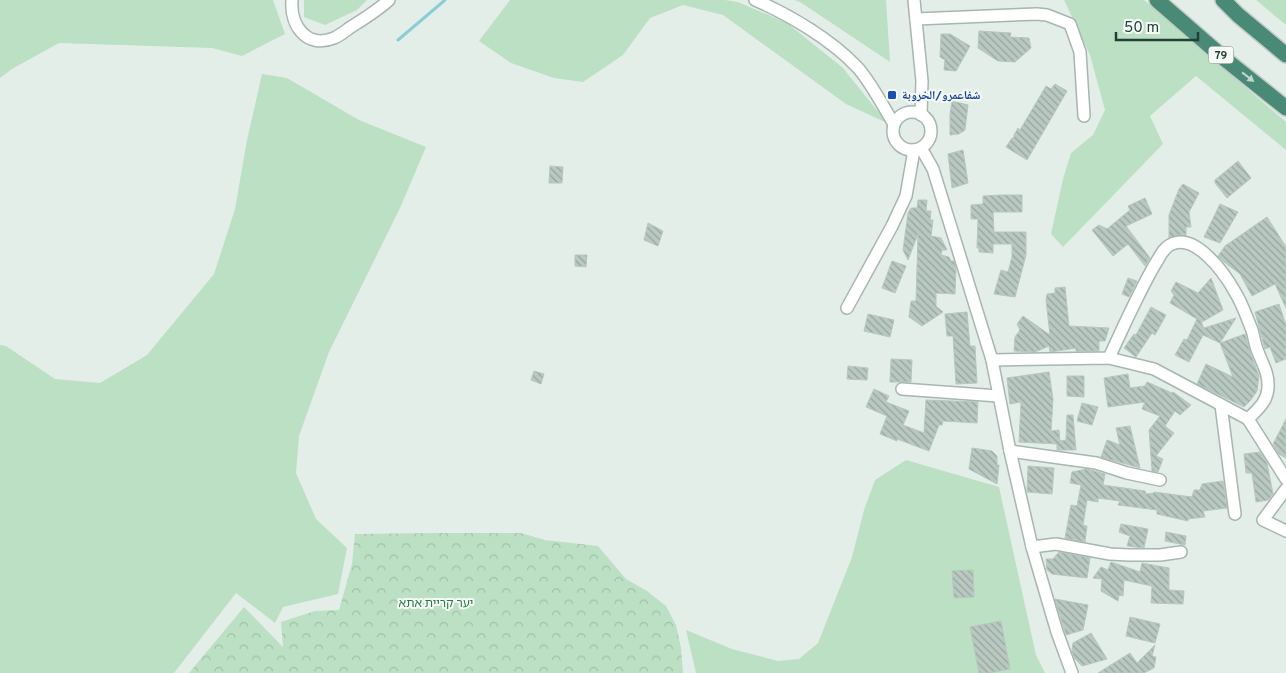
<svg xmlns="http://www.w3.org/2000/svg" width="1286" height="673" font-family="Overpass,'Noto Naskh Arabic','Noto Sans Hebrew',sans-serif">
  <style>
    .grass { fill: #bce0c3 }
    .forest { fill: url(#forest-crowns) }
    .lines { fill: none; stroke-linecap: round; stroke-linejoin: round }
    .stream { stroke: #8aced5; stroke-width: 3 }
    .building { fill: url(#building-back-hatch); stroke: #b6c8bf }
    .minor-casing { stroke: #a6b6b0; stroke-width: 14 }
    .trunk-casing { stroke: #c1cac7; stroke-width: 18 }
    .minor { stroke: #fff; stroke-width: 11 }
    .trunk { stroke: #498a76; stroke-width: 15 }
    .oneway { fill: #c1d8d0 }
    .transit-dot { fill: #1a4fb4; stroke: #f5faf7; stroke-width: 2 }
    .labels { text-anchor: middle; stroke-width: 4; stroke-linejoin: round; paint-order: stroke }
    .shield { fill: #f5faf7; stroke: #617870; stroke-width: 1 }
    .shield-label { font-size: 11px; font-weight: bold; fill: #224036 }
    .transit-label { font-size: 12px; font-weight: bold; fill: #164399; stroke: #f5faf7; text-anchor: start }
    .park-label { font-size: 12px; fill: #2a7943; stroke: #f5faf7 }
  </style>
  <defs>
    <pattern id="forest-crowns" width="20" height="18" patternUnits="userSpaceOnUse" patternTransform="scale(1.25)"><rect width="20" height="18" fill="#bce0c3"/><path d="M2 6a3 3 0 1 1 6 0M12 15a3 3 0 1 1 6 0" fill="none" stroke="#a1c1a8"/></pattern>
    <pattern id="building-back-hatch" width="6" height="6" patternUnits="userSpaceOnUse" patternTransform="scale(1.25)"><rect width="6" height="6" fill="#b9c9c1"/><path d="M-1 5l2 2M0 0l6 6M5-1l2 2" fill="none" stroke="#96a59e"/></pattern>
  </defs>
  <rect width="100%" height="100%" fill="#e4eee9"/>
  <!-- grass -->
  <g class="grass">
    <polygon points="0,0 273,0 285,34 242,56 212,48 59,43 12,69 0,78"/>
    <polygon points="304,0 367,0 357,10 325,25 304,17"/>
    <polygon points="510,0 725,0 738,2 787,23 843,68 887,123 846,104 723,15 683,5 650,18 623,55 583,82 554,78 511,63 479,41"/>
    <polygon points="794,0 886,0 890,62 800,2"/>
    <polygon points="1064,0 1144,0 1286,122 1286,150 1196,76 1150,116 1163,144 1063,247 1051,234 1063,179 1071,153 1093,135 1105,110 1090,55"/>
    <polygon points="1256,0 1286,0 1286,25"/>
    <polygon points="262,74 287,78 359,120 426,147 400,208 329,352 299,436 296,473 316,519 347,548 338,594 283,607 275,623 236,593 174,673 0,673 0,345 6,346 55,379 100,383 147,355 214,274 235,209 247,140"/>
    <polygon points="906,460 999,487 1036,655 1045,673 696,673 686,630 732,649 778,661 799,659 818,643 852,557 864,510 875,480"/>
  </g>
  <!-- forest -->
  <polygon class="forest" points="434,533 521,533 545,540 598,546 626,579 647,591 666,606 676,625 681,648 683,673 189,673 244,607 283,647 281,622 315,611 339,610 352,564 355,534"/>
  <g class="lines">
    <!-- stream -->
    <polyline class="stream" points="398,40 445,0"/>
  </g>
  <!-- building -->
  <g class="building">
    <polygon points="979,31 1011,33 1010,37 1029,38 1031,48 1015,62 998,61 978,48"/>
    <polygon points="941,34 950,34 970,46 956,71 944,70 945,60 940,57"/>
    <polygon points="1055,84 1067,91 1027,160 1006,147 1012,138 1014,138 1014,135 1018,128 1020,130 1046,86 1051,89"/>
    <polygon points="952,101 968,105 965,130 959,134 950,135 950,114"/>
    <polygon points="963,150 968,183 952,188 948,154"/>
    <polygon points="1238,161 1251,178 1227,198 1215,183 1215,180"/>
    <polygon points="550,166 563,167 562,183 549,183"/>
    <polygon points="1183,184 1199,193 1189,212 1191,227 1186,227 1186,236 1178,235 1169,238 1169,215 1179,189"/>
    <polygon points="1001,195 1022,195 1022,212 993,212 994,232 1026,232 1026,255 1015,297 994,294 1001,270 1008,272 1012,257 1012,244 993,244 993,253 979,252 979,248 977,248 978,219 971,219 971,205 983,204 983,196"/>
    <polygon points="1145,198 1152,214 1126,226 1150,258 1145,266 1128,244 1113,256 1092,230 1099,225 1107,229 1130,210 1128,206"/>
    <polygon points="918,200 927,200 926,211 931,211 930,220 933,220 931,236 941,238 947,250 942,250 941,255 949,257 951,261 954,261 956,268 955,294 936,293 936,306 943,312 922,326 909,317 911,301 916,301 918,234 908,260 903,250 908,213 911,208 917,208"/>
    <polygon points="1220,204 1238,212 1220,243 1204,237"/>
    <polygon points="1267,217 1286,247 1286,308 1275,284 1252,296 1240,274 1224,262 1218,256 1225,246"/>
    <polygon points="648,223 663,231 658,246 644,240"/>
    <polygon points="575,255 587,255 586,267 575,266"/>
    <polygon points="892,261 906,266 895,293 882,288"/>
    <polygon points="1128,278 1137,281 1129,297 1122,294"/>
    <polygon points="1211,278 1223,310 1202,322 1201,322 1204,328 1236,318 1220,343 1203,335 1189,362 1175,355 1184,339 1187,340 1197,319 1170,303 1174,295 1171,291 1176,282 1198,293"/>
    <polygon points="1065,287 1069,326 1109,328 1105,341 1099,341 1099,351 1076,351 1076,348 1050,352 1049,346 1035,352 1014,351 1015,337 1020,330 1017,324 1023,316 1050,335 1046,300 1047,294 1055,293 1055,288"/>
    <polygon points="1279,304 1286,325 1286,359 1276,363 1270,347 1265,349 1255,312"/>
    <polygon points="1151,307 1166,315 1155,335 1152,333 1136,357 1124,348 1134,334 1136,335"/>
    <polygon points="967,312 970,346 975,346 977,383 956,384 953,336 947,336 945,314"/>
    <polygon points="868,314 894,320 890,337 864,331"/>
    <polygon points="1245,334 1250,352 1259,376 1257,391 1250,401 1244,407 1197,384 1206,364 1233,377 1220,343"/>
    <polygon points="891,359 912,360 911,382 890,382"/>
    <polygon points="848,366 868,368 867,380 847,379"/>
    <polygon points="534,371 544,374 541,384 531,380"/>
    <polygon points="1049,372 1053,399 1051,431 1059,430 1060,441 1066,440 1067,415 1073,415 1076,450 1057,450 1057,444 1019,442 1021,402 1010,404 1007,378"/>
    <polygon points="1128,374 1130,388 1145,386 1147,382 1172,393 1173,392 1191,405 1180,415 1175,411 1165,426 1174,433 1156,456 1163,459 1158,472 1152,471 1149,430 1160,416 1142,409 1145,402 1108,407 1104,378"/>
    <polygon points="1067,376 1084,376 1084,397 1067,396"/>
    <polygon points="874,389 889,396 886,402 909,411 903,425 924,433 926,400 978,402 977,423 943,421 942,425 939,425 929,451 897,439 897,441 880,434 887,416 866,407"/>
    <polygon points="1082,403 1098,407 1092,425 1077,421"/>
    <polygon points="1286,419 1286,458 1279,454 1273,444"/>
    <polygon points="1130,426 1140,468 1101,457 1107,440 1120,445 1116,428"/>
    <polygon points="972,448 992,451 997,456 997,465 999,465 997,484 969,469"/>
    <polygon points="1260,452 1267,463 1273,494 1268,500 1256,502 1252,473 1246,473 1244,454"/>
    <polygon points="1028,466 1054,468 1052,494 1027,492"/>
    <polygon points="1087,469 1105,474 1103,485 1145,491 1146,494 1154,493 1154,492 1192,497 1194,490 1200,490 1202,484 1223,481 1227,508 1203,511 1205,517 1188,519 1188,521 1157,514 1157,510 1118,505 1120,501 1098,498 1098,502 1087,500 1083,525 1087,526 1085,542 1065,538 1071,505 1077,506 1081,485 1070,483 1072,472"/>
    <polygon points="1121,524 1148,529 1144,548 1127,546 1130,536 1119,532"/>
    <polygon points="1166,532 1186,536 1185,545 1165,541"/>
    <polygon points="1059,552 1090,558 1087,578 1052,574 1047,570 1046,559 1053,559"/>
    <polygon points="1111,562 1140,572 1142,563 1169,568 1169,590 1184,591 1183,604 1151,603 1152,586 1124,580 1123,596 1119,595 1118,601 1101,591 1102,579 1093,578 1101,567 1108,570"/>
    <polygon points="973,570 974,597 954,598 952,571"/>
    <polygon points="1055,599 1088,605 1083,630 1066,635"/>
    <polygon points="1130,617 1160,624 1155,643 1126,636"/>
    <polygon points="1001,621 1010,669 989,673 979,673 970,627"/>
    <polygon points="1091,633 1107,659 1082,666 1075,659 1072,651 1073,643"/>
    <polygon points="1155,645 1152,656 1156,657 1154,668 1144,673 1098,673 1130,653 1137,663"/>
  </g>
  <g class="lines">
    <defs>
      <g id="minor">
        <path d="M292,0C290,26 307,49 334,38C339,36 344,32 348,29C362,20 377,11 389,0"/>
        <path d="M755,0C790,15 832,40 858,68C870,81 884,108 894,124"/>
        <polyline points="914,0 922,81 921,115"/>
        <polyline points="916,19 1037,14 1047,15 1070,24 1080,52 1084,116"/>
        <circle cx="912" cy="131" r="19"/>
        <polyline points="921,148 933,169 992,360 1010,451 1032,547 1057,632 1072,673"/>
        <polyline points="847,308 892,226 906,196 914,150"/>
        <path d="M992,360L1109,358L1154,369L1248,419C1258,409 1267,402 1268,388C1269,374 1263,365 1258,352C1255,345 1254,337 1252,330C1247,318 1242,303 1235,292C1225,274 1195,231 1170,245C1162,249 1159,259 1154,266C1137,296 1123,327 1109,358"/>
        <polyline points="902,389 998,396"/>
        <polyline points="1221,405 1235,514"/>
        <polyline points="1248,419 1286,479"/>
        <polyline points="1010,451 1096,463 1127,473 1160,480"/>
        <polyline points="1286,489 1263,520 1286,531"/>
        <polyline points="1032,547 1056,544 1110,554 1129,555 1160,555 1181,552"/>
      </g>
      <g id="trunk">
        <polyline points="1157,0 1226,60 1286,108"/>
        <polyline points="1223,0 1238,15 1286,55"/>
      </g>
    </defs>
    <!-- minor casing -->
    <use href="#minor" class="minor-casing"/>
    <!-- trunk casing -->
    <use href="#trunk" class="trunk-casing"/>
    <!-- minor -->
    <use href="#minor" class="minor"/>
    <!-- trunk -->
    <use href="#trunk" class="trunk"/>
  </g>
  <!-- one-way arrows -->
  <defs><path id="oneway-solid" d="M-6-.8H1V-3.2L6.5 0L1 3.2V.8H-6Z" transform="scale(1.25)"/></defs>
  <use class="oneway" href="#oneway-solid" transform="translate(1248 77) rotate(38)"/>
  <!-- markers -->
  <rect class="transit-dot" x="887" y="90" width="10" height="10" rx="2.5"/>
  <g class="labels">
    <!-- shield labels -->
    <rect class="shield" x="1208.5" y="46.5" width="25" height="17" rx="4"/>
    <g class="shield-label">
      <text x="1221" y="59">79</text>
    </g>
    <!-- transit labels -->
    <g class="transit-label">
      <text x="902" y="99">شفاعمرو/الخروبة</text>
    </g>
    <!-- park labels -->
    <g class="park-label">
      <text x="436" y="607">יער קריית אתא</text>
    </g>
  </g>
  <!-- scale -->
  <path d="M1116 32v8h82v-8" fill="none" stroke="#224036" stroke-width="2.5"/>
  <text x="1124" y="32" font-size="15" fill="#224036" stroke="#f5faf7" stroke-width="4" paint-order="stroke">50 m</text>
</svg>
